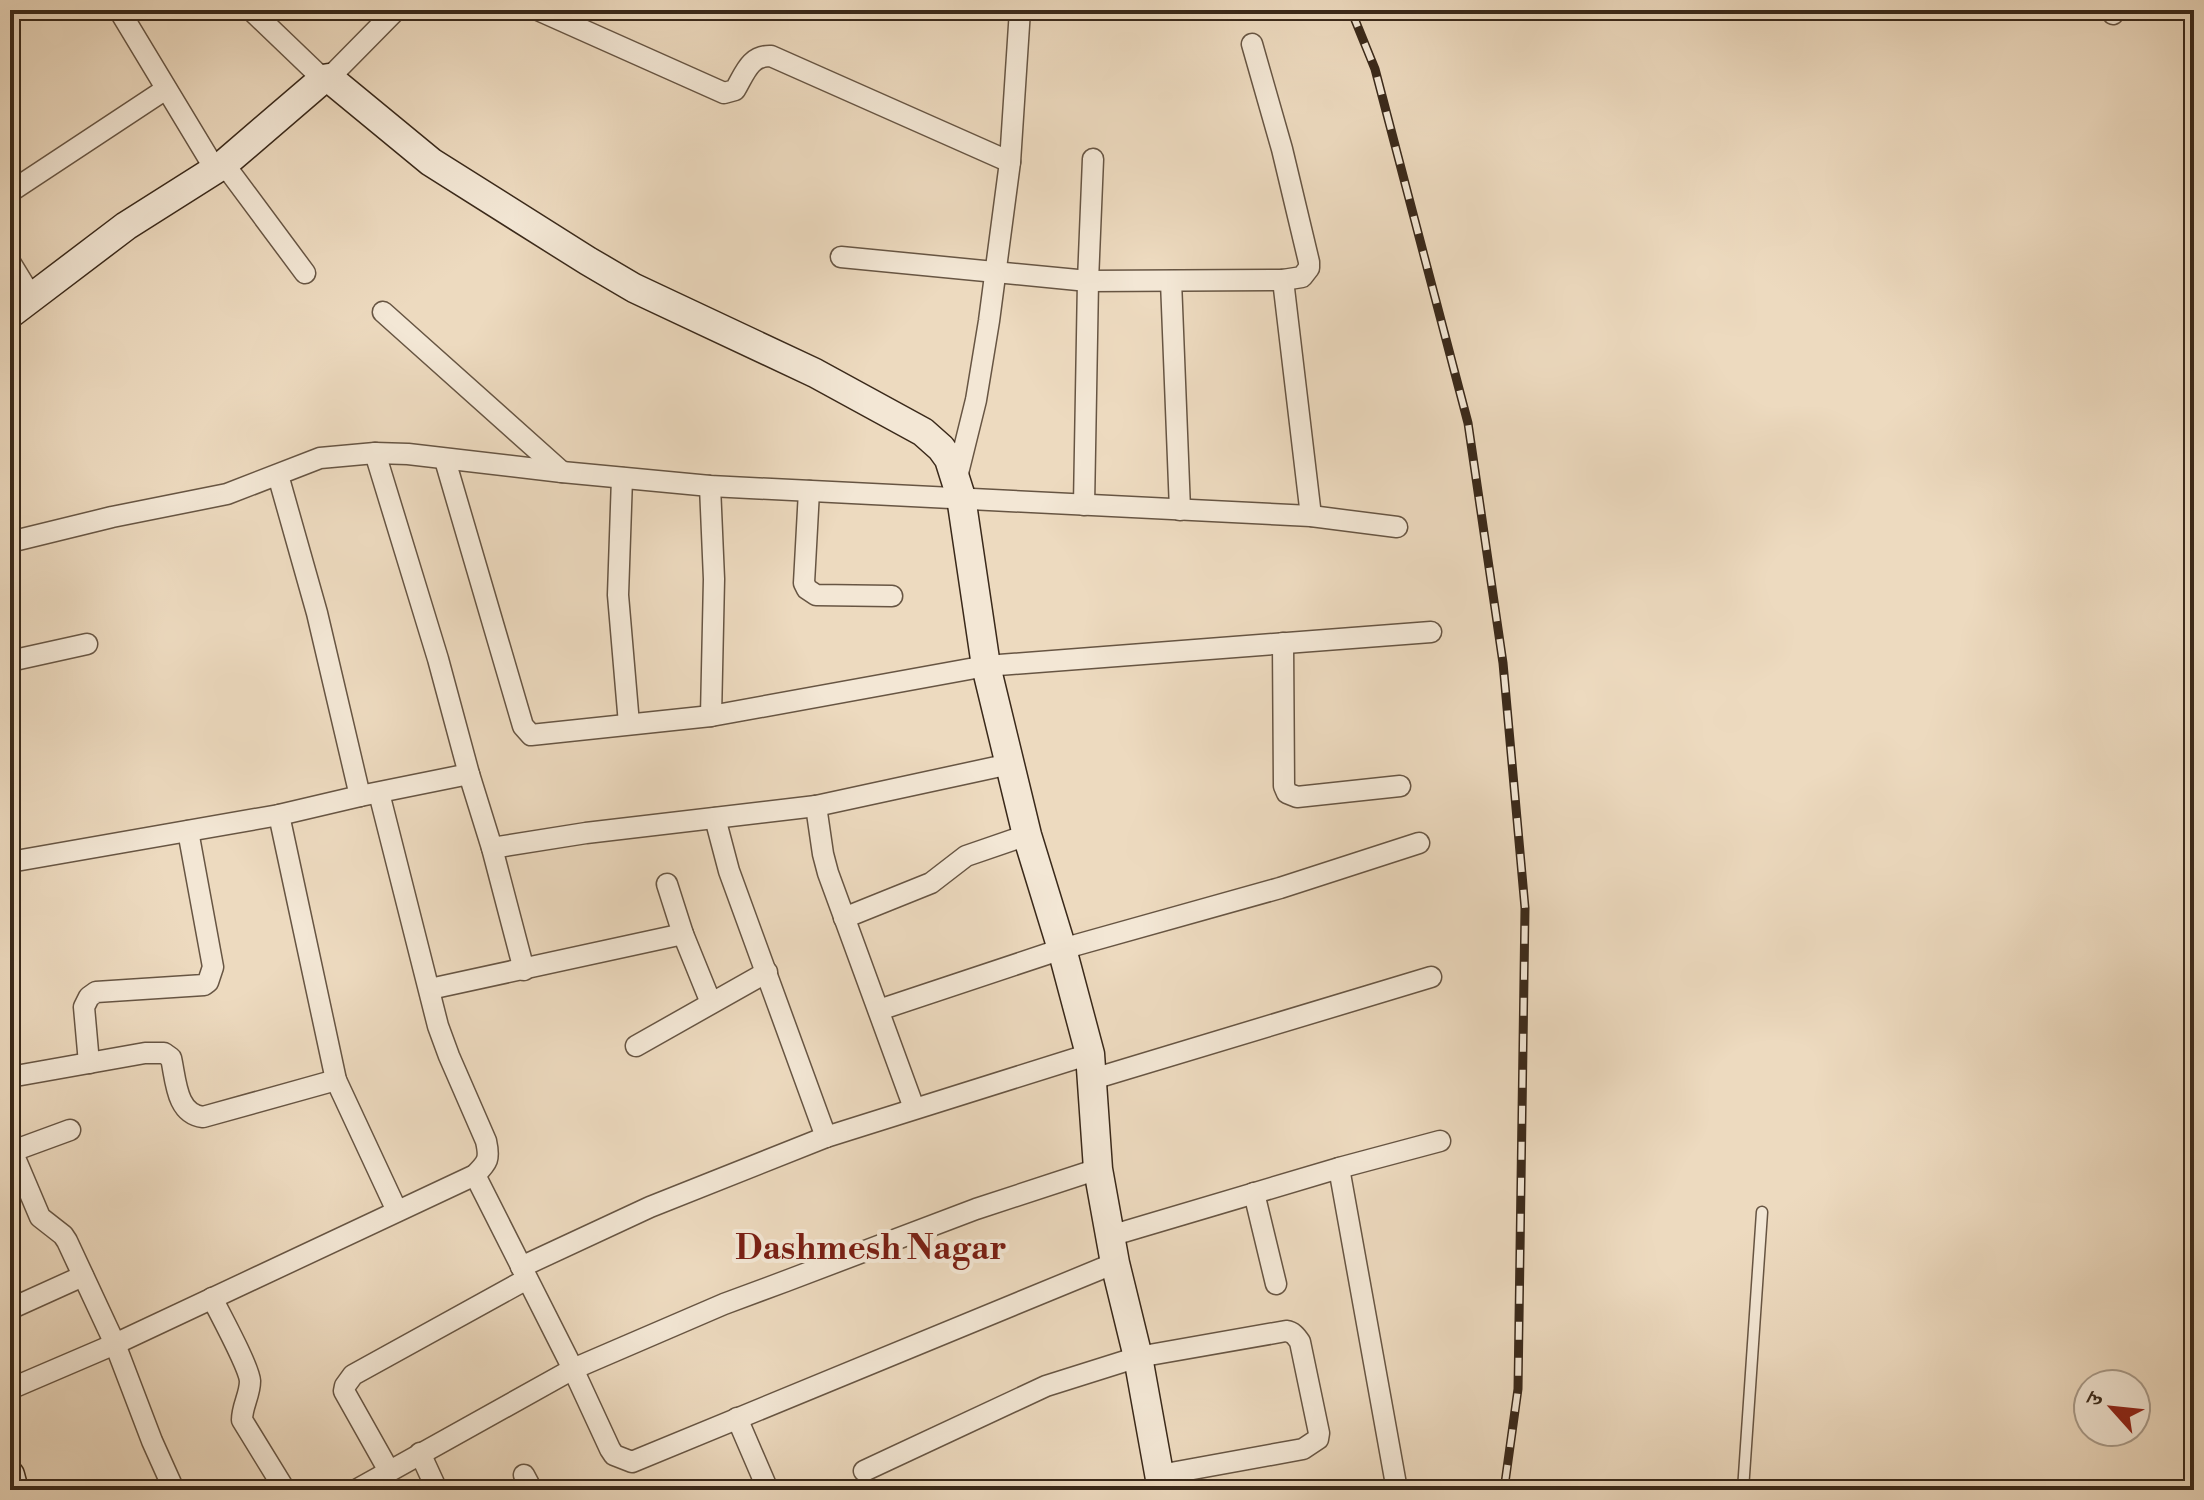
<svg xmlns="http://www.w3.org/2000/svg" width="2204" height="1500" font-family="'Libre Bodoni','Noto Serif Devanagari',serif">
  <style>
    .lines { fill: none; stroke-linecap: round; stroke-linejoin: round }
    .lane-casing { stroke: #675543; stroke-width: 13 }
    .street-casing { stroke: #675543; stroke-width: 23 }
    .secondary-casing { stroke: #3a291a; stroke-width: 31 }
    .lane { stroke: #f3e7d5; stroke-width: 10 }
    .street { stroke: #f3e7d5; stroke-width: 20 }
    .secondary { stroke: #f3e7d5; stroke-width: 28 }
    .rail-casing { stroke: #3a291a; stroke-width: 9 }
    .rail { stroke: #f3e7d5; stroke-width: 6; stroke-dasharray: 18; stroke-linecap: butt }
    .labels { text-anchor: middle; stroke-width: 8; stroke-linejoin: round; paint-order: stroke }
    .neighbourhood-label { font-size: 34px; font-weight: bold; fill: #7a1f14; stroke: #f3e7d5 }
  </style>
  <rect width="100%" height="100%" fill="#eddabf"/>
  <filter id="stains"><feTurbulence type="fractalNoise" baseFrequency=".0025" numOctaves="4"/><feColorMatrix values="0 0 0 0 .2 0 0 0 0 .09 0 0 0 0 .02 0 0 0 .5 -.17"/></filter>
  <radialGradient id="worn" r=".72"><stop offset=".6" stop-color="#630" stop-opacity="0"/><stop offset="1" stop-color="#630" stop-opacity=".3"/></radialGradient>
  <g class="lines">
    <defs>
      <polyline id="lane" points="1743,1490 1762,1212"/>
      <g id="street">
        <polyline points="119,10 215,169"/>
        <polyline points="251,10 323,79"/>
        <path d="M538,10L724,93L735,90C745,73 750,55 771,56L1010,162"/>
        <polyline points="2112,10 2113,14"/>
        <polyline points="329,78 396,10"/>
        <polyline points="224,164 305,273"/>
        <polyline points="10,192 166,89"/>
        <polyline points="841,257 1088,281 1283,280 1302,277 1309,268 1309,262 1282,149 1252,44"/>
        <polyline points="10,262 32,298"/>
        <polyline points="1283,280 1311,516"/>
        <polyline points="1171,281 1180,510"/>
        <polyline points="383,312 562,472"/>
        <polyline points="375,453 438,659 469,774 492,848 524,970"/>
        <polyline points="445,460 523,726 531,735 711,716 986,666 1431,632"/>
        <polyline points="278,475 317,613 360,796"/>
        <polyline points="622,478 618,595 629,724"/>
        <polyline points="956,481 976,400 989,321 1010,162 1020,10"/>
        <polyline points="710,486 714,579 711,716"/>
        <polyline points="809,491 804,583 807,589 816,595 892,596"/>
        <polyline points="1084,505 1088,281 1093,159"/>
        <polyline points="10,542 112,517 227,494 320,458 375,453 408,454 562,472 710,486 1311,516 1397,527"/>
        <polyline points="1283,643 1284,786 1287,793 1297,797 1400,786"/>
        <polyline points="10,661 87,644"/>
        <polyline points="816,806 823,854 828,873 914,1108"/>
        <polyline points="279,815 336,1080 397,1211"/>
        <polyline points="715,818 729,871 826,1137"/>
        <polyline points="492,848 586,833 816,806 1010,764"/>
        <polyline points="10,862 279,815 360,796 469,774"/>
        <polyline points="667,884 683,934 711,1003"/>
        <polyline points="844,918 931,883 966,856 1027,835"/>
        <polyline points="430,989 683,934"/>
        <polyline points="879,1010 1062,949 1280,888 1419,843"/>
        <polyline points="636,1046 767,972"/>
        <polyline points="89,1063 84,1007 89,997 96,992 204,985 208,982 213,967 188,831"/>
        <path d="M10,1077L145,1053H164L171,1058C176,1080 176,1114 203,1117L336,1080"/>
        <polyline points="1093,1079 1431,977"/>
        <polyline points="12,1151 40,1217 63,1235 67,1241 115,1344 152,1441 174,1490"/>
        <polyline points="10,1152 70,1130"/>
        <polyline points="1339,1168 1397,1490"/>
        <polyline points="475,1175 573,1369 610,1449 614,1455 632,1462 1115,1263"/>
        <polyline points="1254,1193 1276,1284"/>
        <polyline points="1110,1236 1339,1168 1440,1141"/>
        <polyline points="521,1267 650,1207 826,1137 1090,1054"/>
        <path d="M212,1298C220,1314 249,1367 250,1381C250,1395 242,1406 242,1420L285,1490"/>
        <polyline points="10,1309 83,1276"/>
        <path d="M10,1389L115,1344L475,1175C488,1162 490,1159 486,1141L449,1056L438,1026L379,793"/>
        <polyline points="737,1418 768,1490"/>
        <polyline points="420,1453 437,1490"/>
        <polyline points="389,1471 344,1391 345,1386 353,1375 527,1279"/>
        <path d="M864,1471L1046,1386L1138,1357L1286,1331C1293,1332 1296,1336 1300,1342L1319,1433L1318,1439L1303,1449L1160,1475"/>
        <polyline points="524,1475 532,1490"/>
        <polyline points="356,1490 573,1369 724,1304 786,1281 976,1209 1098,1169"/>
      </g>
      <g id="secondary">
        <polyline points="10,314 126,226 224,164 323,79 329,78 431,162 588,261 634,288 815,373 923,432 941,448 949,459 961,497 986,666 1027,835 1062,949 1090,1054 1098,1169 1115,1263 1138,1357 1162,1490"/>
        <polyline points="10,1475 14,1490"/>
      </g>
    </defs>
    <!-- lane casing -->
    <use href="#lane" class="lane-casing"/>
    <!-- street casing -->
    <use href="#street" class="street-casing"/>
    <!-- secondary casing -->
    <use href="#secondary" class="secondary-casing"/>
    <!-- lane -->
    <use href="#lane" class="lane"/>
    <!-- street -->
    <use href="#street" class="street"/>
    <!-- secondary -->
    <use href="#secondary" class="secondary"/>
    <defs>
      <polyline id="rail" points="1351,10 1375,69 1468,423 1503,663 1525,908 1518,1389 1504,1490"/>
    </defs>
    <!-- rail casing -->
    <use href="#rail" class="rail-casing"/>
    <!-- rail -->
    <use href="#rail" class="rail"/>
  </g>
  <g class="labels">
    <!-- neighbourhood labels -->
    <g class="neighbourhood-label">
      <text x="871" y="1259">Dashmesh Nagar</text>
    </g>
  </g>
  <!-- margin -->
  <rect width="2204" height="1500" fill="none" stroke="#eddabf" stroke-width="40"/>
  <rect x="12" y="12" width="2180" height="1476" fill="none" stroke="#3a291a" stroke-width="4"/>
  <rect x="20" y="20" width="2164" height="1460" fill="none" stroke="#3a291a" stroke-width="2"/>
  <!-- north arrow -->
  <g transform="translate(2112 1408) rotate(297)"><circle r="38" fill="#f3e7d5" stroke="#a99b8a" stroke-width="2"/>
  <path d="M0-6L14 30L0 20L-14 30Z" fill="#8f2418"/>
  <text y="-12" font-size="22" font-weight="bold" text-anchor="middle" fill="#3a291a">उ</text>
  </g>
  <rect width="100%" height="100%" filter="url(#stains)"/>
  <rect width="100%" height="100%" fill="url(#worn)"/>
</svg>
